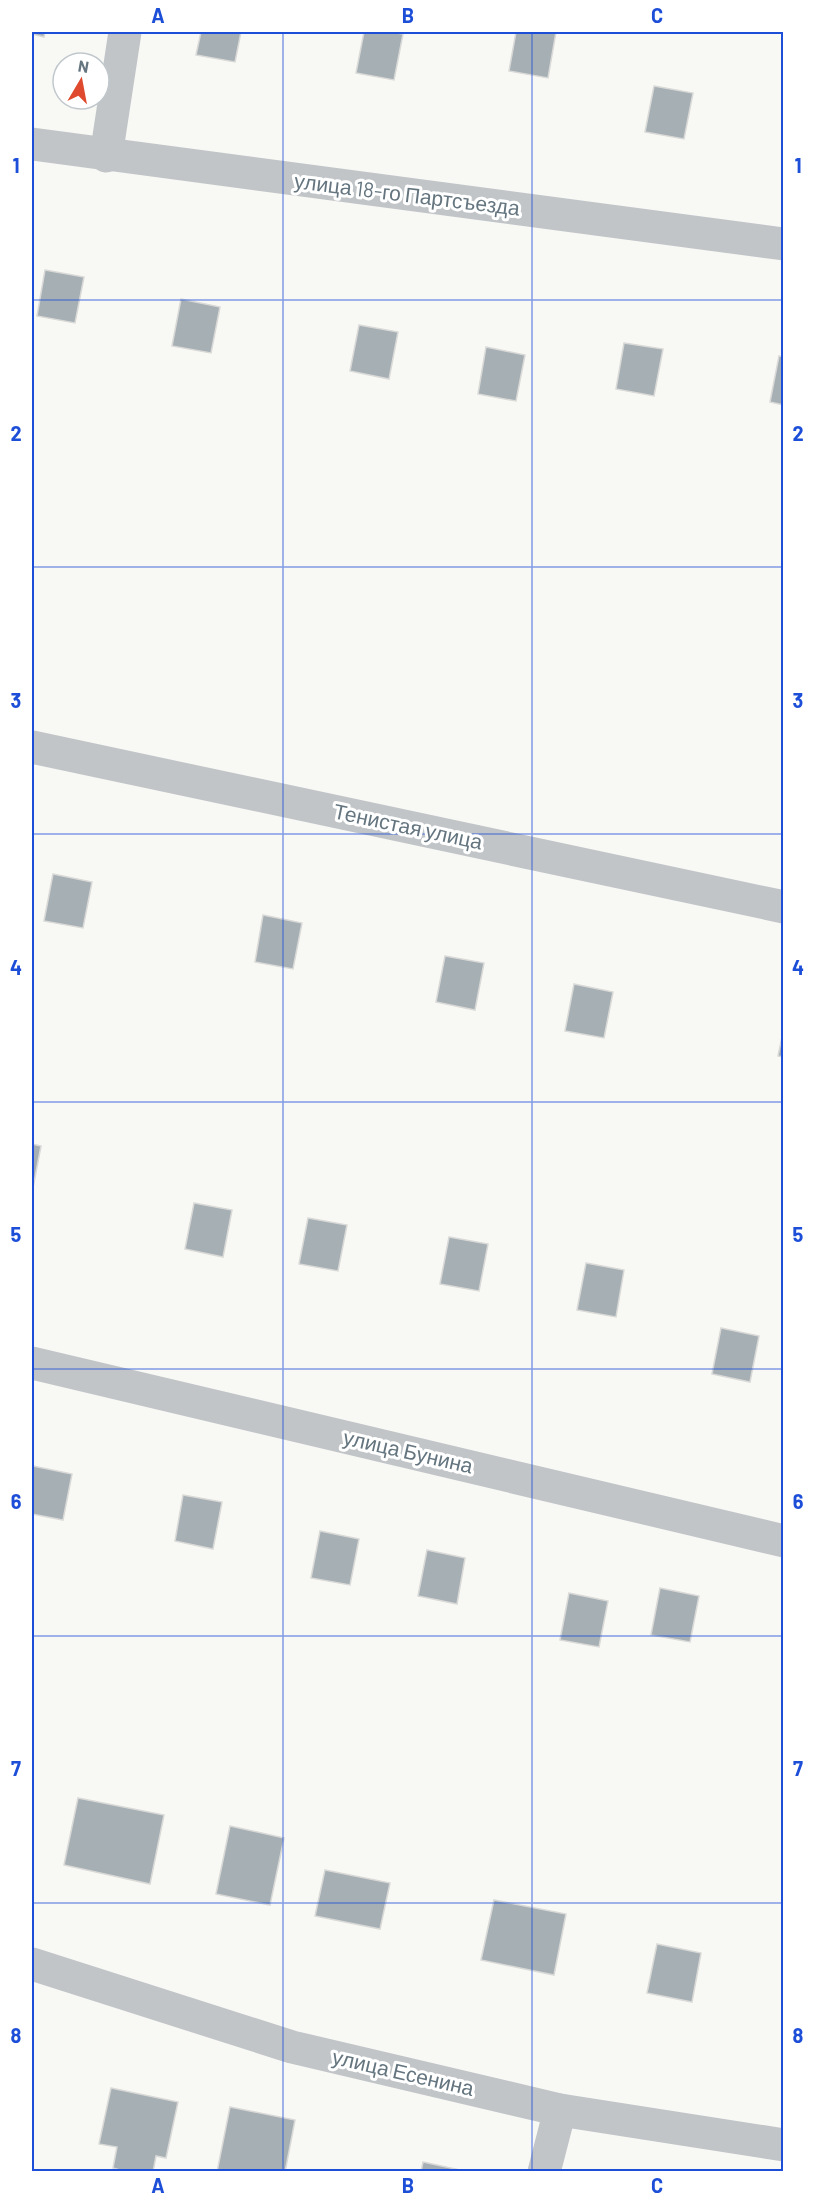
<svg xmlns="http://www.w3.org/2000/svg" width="815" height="2203" font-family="Barlow,sans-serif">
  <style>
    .building { fill: #a6afb4; stroke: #d9d9d7; stroke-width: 1.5 }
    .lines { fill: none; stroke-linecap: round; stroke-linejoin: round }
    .minor { stroke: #c1c5c8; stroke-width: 33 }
    .grid { fill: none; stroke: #1d4ed8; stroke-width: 1.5; stroke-opacity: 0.55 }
    .labels { text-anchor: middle; stroke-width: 6; stroke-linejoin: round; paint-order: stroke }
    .street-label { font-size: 21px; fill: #64757f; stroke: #fff }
    .neatline { fill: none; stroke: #1d4ed8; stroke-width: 2 }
    .grid-label { font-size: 20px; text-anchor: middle; font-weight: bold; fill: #1d4ed8 }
  </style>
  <rect width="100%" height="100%" fill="#f8f8f5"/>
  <!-- building -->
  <g class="building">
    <polygon points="32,32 45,32 44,37 32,34"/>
    <polygon points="201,32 241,32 235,62 196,55"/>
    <polygon points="364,32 390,32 403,34 394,80 356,73"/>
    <polygon points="516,32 556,32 548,78 509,71"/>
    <polygon points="654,86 693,93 684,139 645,132"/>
    <polygon points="45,270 84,277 75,323 37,316"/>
    <polygon points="181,299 220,307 211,353 172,346"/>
    <polygon points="359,325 398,332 389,379 350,371"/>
    <polygon points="624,343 663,349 654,396 616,389"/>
    <polygon points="486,347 525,355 516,401 478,394"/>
    <polygon points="779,356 784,357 784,405 770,402"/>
    <polygon points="53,874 92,882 83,928 44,921"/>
    <polygon points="263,915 302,923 293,969 255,962"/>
    <polygon points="445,956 484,963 475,1010 436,1002"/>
    <polygon points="574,984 613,992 604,1038 565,1031"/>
    <polygon points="784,1028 784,1057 778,1056"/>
    <polygon points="32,1144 41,1146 32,1193"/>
    <polygon points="194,1203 232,1210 223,1257 185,1249"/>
    <polygon points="308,1218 347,1225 338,1271 299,1264"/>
    <polygon points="449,1237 488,1244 479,1291 440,1284"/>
    <polygon points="586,1263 624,1270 616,1317 577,1310"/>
    <polygon points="721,1328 759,1336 750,1382 712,1374"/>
    <polygon points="33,1466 72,1474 63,1520 32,1514"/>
    <polygon points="183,1495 222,1502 213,1549 175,1541"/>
    <polygon points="320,1531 359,1539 350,1585 311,1578"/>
    <polygon points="427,1550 465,1558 457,1604 418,1596"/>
    <polygon points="660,1588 699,1596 690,1642 651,1635"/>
    <polygon points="569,1593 608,1601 599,1647 560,1640"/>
    <polygon points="78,1798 164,1815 150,1884 64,1865"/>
    <polygon points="230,1826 284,1838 270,1905 216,1894"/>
    <polygon points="325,1870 390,1883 380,1929 315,1916"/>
    <polygon points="494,1900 566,1914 554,1975 481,1960"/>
    <polygon points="657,1944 701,1953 692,2002 647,1993"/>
    <polygon points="111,2088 178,2102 166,2158 156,2156 153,2172 127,2172 113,2168 117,2147 99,2144"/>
    <polygon points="230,2107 295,2120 285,2172 217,2172"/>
    <polygon points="423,2162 469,2172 421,2172"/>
  </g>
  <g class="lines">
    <!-- minor -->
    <g class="minor">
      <polyline points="32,144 784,244"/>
      <polyline points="106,156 125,32"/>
      <polyline points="32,747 784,907"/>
      <polyline points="32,1363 784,1541"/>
      <polyline points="32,1964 292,2047 560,2110 784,2145"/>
      <polyline points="544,2172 560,2110"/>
    </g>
  </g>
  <!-- grid -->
  <path class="grid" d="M283,32V2172M532,32V2172M32,300H784M32,567H784M32,834H784M32,1102H784M32,1369H784M32,1636H784M32,1903H784"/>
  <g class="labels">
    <!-- street labels -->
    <g class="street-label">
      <text transform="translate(407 195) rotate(7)" y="7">улица 18-го Партсъезда</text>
      <text transform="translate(408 827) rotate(12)" y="7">Тенистая улица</text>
      <text transform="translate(408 1452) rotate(13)" y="7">улица Бунина</text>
      <text transform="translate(403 2073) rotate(13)" y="7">улица Есенина</text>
    </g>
  </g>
  <!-- border -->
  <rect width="815" height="2203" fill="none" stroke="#ffffff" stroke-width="66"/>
  <!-- north arrow -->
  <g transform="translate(81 81) rotate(10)"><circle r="28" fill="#ffffff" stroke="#c1c8cc" stroke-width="1.5"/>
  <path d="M0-4.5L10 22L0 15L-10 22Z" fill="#df4a2e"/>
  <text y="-9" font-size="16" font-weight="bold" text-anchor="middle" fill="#64757f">N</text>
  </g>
  <rect x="33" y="33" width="749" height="2137" class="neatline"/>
  <g class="grid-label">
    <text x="158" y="23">A</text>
    <text x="408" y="23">B</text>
    <text x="657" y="23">C</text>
    <text x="16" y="173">1</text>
    <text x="798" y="173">1</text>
    <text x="16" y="441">2</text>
    <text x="798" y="441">2</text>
    <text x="16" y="708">3</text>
    <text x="798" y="708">3</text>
    <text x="16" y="975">4</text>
    <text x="798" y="975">4</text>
    <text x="16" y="1242">5</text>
    <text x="798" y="1242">5</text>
    <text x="16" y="1509">6</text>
    <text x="798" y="1509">6</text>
    <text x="16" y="1776">7</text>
    <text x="798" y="1776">7</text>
    <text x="16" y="2043">8</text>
    <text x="798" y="2043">8</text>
    <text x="158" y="2193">A</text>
    <text x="408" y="2193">B</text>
    <text x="657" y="2193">C</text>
  </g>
</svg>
